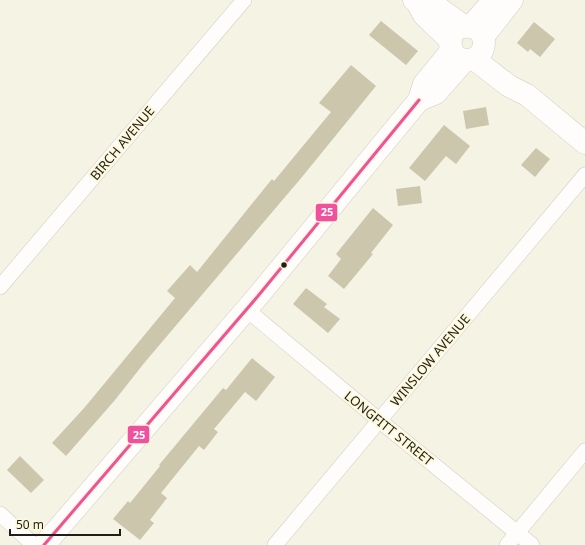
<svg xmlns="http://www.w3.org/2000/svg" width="585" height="545" font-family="'Noto Sans',sans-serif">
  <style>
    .building { fill: #cbc6ac }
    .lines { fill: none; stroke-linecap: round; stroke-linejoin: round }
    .street-casing { stroke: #cfcdc0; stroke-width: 16 }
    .secondary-casing { stroke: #cfcdc0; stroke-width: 23 }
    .street { stroke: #fefdfb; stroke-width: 15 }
    .secondary { stroke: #fefdfb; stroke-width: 22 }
    .bus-1-casing { stroke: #fdf8dc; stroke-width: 6 }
    .bus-1 { stroke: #ef519e; stroke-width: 3 }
    .bus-dot { fill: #211f15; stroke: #fdf8dc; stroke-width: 1.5 }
    .labels { text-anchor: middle; stroke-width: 4; stroke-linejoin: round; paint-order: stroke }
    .street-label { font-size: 13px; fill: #211f15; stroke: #fdf8dc }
    .line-badge { stroke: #fdf8dc; stroke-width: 1.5 }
    .badge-label { font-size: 11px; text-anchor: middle; font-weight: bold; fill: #fff }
  </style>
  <rect width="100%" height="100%" fill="#f5f3e4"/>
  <!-- building -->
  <g class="building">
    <polygon points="381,21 418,51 406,65 369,35"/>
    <polygon points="534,22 555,39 540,57 530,49 528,52 517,43"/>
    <polygon points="351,65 376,86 302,177 145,362 115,400 66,456 52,443 85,407 175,298 167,291 190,265 197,272 272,179 274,181 331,112 319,103"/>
    <polygon points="486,107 489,125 466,129 463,111"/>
    <polygon points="444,125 470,146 456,164 446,156 425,181 409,168"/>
    <polygon points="536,148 550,159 535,177 521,165"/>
    <polygon points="420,186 422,203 398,206 396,189"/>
    <polygon points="373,208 393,225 371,253 373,254 344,289 328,276 341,259 336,254"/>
    <polygon points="306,288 327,304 324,307 340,319 328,333 293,304"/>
    <polygon points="252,358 275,377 256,401 245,392 214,429 218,432 204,450 199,446 161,493 167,498 150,520 154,523 140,540 113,519 128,501 130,503 160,466 159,465 174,447 223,388 226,390"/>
    <polygon points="20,456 44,480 31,493 7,470"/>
  </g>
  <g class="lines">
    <defs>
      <g id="street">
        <polyline points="0,287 244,0"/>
        <polyline points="246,309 380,421 532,545"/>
        <polyline points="0,514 34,545"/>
        <polyline points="275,545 585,175"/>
        <polyline points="507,545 585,451"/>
      </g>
      <g id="secondary">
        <polyline points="414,0 417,2 424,15 451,41"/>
        <polyline points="417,2 433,4 465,27"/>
        <circle cx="467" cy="43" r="17"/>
        <polyline points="470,27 494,0"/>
        <polyline points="483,37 512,0"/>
        <polyline points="474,59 509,86 527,95 585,143"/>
        <polyline points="419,100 436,93 465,60"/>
        <polyline points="44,545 258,296 419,100 424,84 452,50"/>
      </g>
    </defs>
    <!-- street casing -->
    <use href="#street" class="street-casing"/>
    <!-- secondary casing -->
    <use href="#secondary" class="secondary-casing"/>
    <!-- street -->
    <use href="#street" class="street"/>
    <!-- secondary -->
    <use href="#secondary" class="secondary"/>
    <defs>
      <polyline id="bus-1" points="44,545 258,296 419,100"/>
    </defs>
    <!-- bus-1 casing -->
    <use href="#bus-1" class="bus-1-casing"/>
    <!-- bus-1 -->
    <use href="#bus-1" class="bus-1"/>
  </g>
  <!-- markers -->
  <circle class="bus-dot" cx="284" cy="265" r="3.5"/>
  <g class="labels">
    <!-- street labels -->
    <g class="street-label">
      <text transform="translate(122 143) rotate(-50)" y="5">BIRCH AVENUE</text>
      <text transform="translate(430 360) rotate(-50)" y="5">WINSLOW AVENUE</text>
      <text transform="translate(389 428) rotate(39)" y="5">LONGFITT STREET</text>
    </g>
  </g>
  <g class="line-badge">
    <rect x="315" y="203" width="23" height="19" rx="4" fill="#ef519e"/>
    <rect x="127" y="425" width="23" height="19" rx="4" fill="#ef519e"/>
  </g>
  <g class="badge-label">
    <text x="327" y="216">25</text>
    <text x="139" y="439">25</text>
  </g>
  <!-- scale -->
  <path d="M10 529v6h110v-6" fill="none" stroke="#211f15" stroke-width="2"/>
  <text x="16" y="529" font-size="12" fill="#211f15" stroke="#fdf8dc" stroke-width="3" paint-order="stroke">50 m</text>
</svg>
